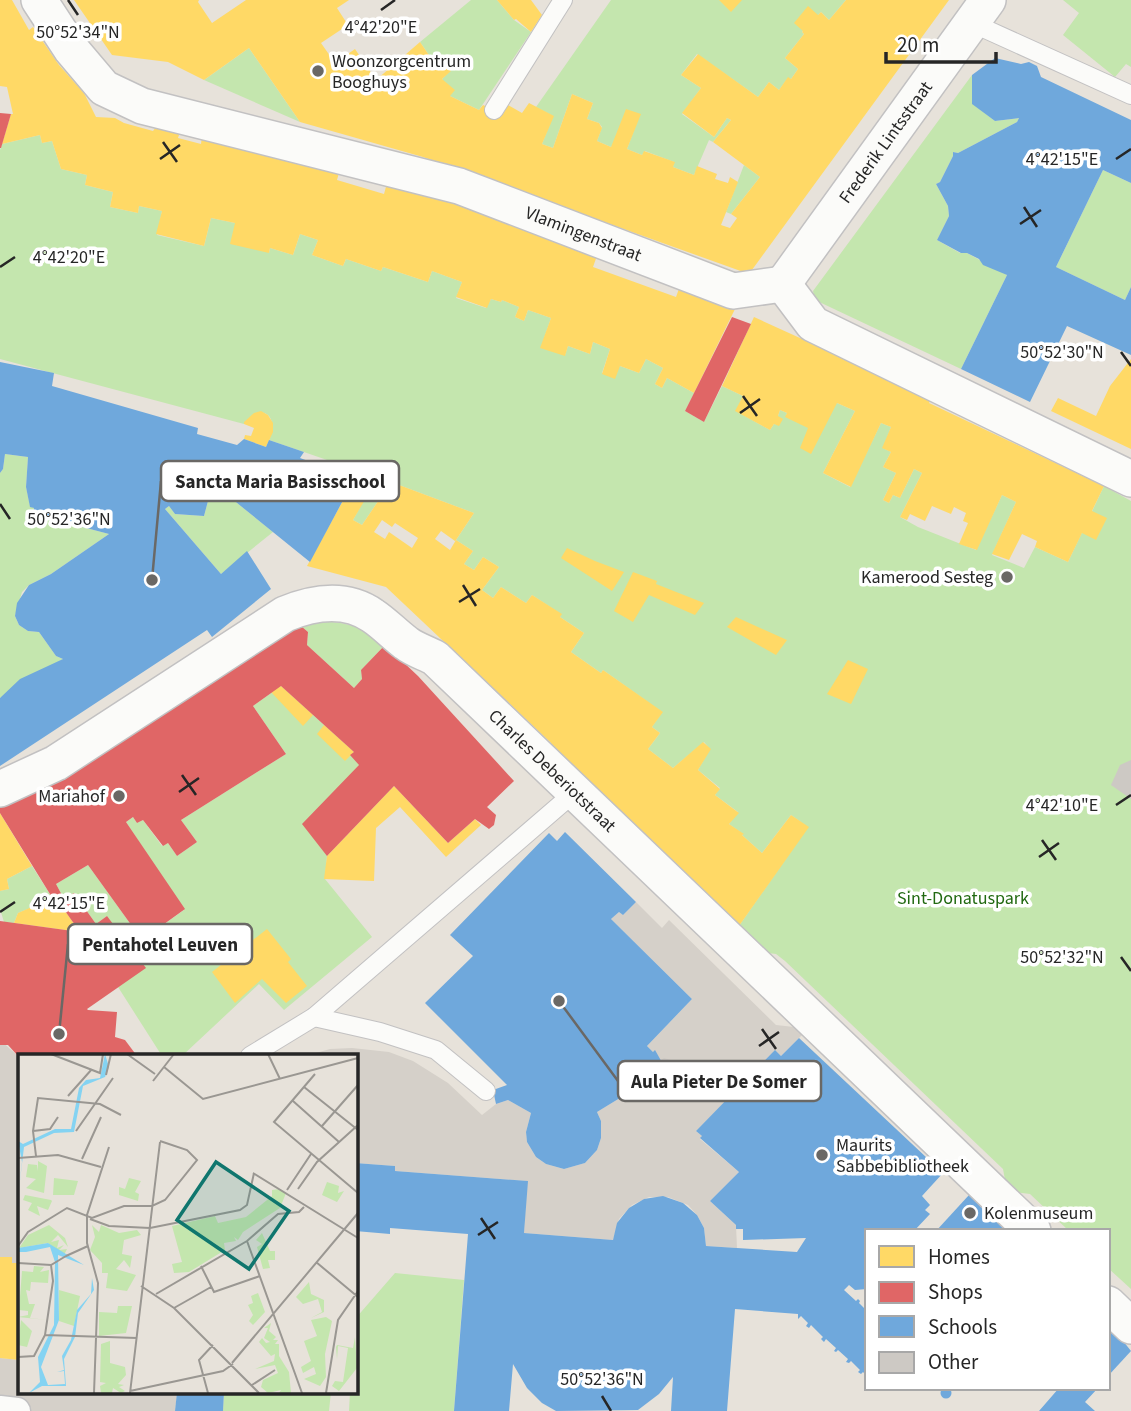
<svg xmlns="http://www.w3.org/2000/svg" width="1131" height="1411" font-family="'Source Sans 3',sans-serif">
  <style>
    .green { fill: #c4e6ae }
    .plaza { fill: #d5d0c9 }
    .homes { fill: #ffd966; fill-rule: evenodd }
    .shops { fill: #e06666 }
    .schools { fill: #6fa8dc }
    .building { fill: #cdc9c4 }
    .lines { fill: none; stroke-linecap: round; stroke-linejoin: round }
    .service-casing { stroke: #c2c1c2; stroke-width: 20 }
    .pedestrian-casing { stroke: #c2c1c2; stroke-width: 29 }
    .minor-casing { stroke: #c2c1c2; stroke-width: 38 }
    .service { stroke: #fbfbf9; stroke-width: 18 }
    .pedestrian { stroke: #fbfbf9; stroke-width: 26 }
    .minor { stroke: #fbfbf9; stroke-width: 35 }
    .ticks { fill: none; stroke: #262626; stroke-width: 2.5 }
    .poi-dot { fill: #6a6865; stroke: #fff; stroke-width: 2.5 }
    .labels { text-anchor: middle; stroke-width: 7; stroke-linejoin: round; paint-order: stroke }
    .poi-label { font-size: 18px; fill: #262626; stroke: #fff; text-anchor: start }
    .street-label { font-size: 18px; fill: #262626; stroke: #fff }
    .park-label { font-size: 18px; fill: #216911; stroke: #fff }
    .inset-road { fill: none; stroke: #9a9792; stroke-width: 2 }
    .view { fill: #0f766e; fill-opacity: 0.15; stroke: #0f766e; stroke-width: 3.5 }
    .inset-edge { fill: none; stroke: #262626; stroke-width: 3.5 }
    .ticks-label { font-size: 18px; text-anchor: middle; fill: #262626; stroke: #fff; stroke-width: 7; stroke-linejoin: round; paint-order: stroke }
    .leader { fill: none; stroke: #6a6865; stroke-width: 2.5 }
    .callout-dot { fill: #6a6865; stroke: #fff; stroke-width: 2.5 }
    .callout { fill: #fff; stroke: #6a6865; stroke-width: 2.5 }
    .callout-label { font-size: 19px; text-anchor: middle; font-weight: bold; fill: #262626 }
  </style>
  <rect width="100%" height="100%" fill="#e7e2da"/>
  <!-- green -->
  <g class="green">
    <polygon points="471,0 497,0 514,20 531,32 479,110 450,96 442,79 450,71 437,57 433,61 420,42"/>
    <polygon points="611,0 846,0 829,20 821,12 802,32 804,34 785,58 798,69 791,79 788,78 779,90 769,82 758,97 697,54 681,75 701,88 682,114 714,137 727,118 731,120 713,142 709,140 694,175 673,167 674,162 645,151 642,155 627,149 640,114 611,147 597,141 602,127 599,123 587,119 593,103 572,94 553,148 542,144 553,116 536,107"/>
    <polygon points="1063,0 1131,0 1131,67 1126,64 1115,77 1063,35 1079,13"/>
    <polygon points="249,48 300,122 204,80"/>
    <polygon points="972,75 973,104 995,121 1019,118 1017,122 958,153 953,152 953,156 940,182 936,184 948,206 949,216 937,240 960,253 967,253 1007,275 961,369 815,300 813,291"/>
    <path d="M40,135L42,143L52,141L61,169L87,175L85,185L113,192L110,207L138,213L139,206L162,211L157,235L204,246L211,218L235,223L269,253L270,248L293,255L300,234L318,240L312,255L343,266L346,259L381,271L383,267L428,282L432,271L462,282L456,298L486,308L491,299L501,302L502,300L519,307L515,317L524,321L528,310L551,318L541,347L565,355L568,346L590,354L593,342L610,349L602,373L620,366L639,373L646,359L663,368L655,384L662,388L667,378L694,393L685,411L704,422L722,386L743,396L736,411L770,430L774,424L779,425L778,416L780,410L787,413L786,416L837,403L855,411L823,473L850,487L881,423L891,427L883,448L891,452L883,467L896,473L883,500L889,503L893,495L900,498L914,469L922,473L900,517L918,527L976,550L1002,495L1016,502L992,555L1024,568L1035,547L1068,562L1104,486L1131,501V1289L1108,1268V1231H1069L1030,1194L1013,1192L1006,1185L1003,1169L785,961L776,954L759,952L734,933L808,827L791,815L762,853L742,835L743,834L729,824L738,812L715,795L720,788L698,770L710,749L704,742L673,768L648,749L660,733L652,727L662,712L603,670L601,673L571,652L584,633L560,617L561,614L532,595L526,603L501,587L493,598L482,590L499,567L483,557L474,570L464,564L473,551L456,540L474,513L391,482L362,525L353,520L365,498L350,488L359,471L269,440C280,416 261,401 244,424L0,359V150L2,144Z"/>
    <polygon points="744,165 760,177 731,214 726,212"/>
    <polygon points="1103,170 1131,183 1131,287 1125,300 1056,267"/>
    <polygon points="5,454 28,457 26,487 30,506 34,508 33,514 109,534 51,574 29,585 22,592 15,616 19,625 28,631 39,632 56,656 63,659 0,698 0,473 3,469"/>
    <polygon points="221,490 273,532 221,574 165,509 169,506 175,514 204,516 208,501"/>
    <path d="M313,621C346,622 358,624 385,645L361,670L362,679L354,688L307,645L308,632L301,626Z"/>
    <polygon points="281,686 354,752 359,765 327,856 325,879 372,937 284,1010 259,984 182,1056 162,1056 118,987 107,916 96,924 74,893 64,899 56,884 88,865 142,940 184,910 126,822 133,817 137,823 143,820 162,846 168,843 177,856 197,842 181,820 286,754 253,706"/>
    <polygon points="32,866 53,899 18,913 14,923 4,922 0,909 0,891 9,889 7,879"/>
    <polygon points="395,1273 464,1280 454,1411 349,1411 350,1392 355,1392 355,1319"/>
    <polygon points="224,1392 331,1392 329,1411 223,1411"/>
  </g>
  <!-- plaza -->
  <g class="plaza">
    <polygon points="636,902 662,928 669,920 776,1025 794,1027 803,1034 781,1056 775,1051 696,1131 702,1136 700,1139 739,1172 710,1201 736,1225 737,1248 706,1246 704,1228 697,1215 688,1205 668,1197 649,1197 632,1205 619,1219 613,1240 524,1233 527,1181 395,1171 395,1166 355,1163 355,1056 305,1056 330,1049 352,1048 389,1052 413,1061 448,1083 482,1115 496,1104 508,1100 531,1113 526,1132 527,1142 536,1157 546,1164 564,1169 585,1163 597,1150 601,1138 601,1121 597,1112 633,1090 676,1089 655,1051 653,1052 647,1046 692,999 611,919 619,912 623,915"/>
    <polygon points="0,1040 19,1057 19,1272 0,1270"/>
    <polygon points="0,1358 19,1360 19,1392 177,1392 175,1411 0,1411"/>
  </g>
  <!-- homes -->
  <g class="homes">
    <polygon points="0,0 12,0 29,30 33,27 59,65 84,93 96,117 115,118 124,123 153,131 156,127 180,132 178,138 201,144 202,136 340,169 337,180 384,194 387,183 434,195 598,253 593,267 676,297 680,286 735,309 694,393 667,378 662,388 655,384 663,368 646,359 639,373 620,366 615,379 602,374 610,349 593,342 590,354 568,346 565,356 540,348 551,318 528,310 524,321 515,317 519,307 502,300 501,302 491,299 487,308 456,297 462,282 432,271 428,282 383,267 381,271 346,259 343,266 312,255 318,240 300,234 293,255 270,248 269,253 230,244 235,223 211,218 204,246 156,234 162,211 139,206 138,213 110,207 113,192 85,185 87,175 61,169 52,141 42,143 40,135 2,144 11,114 13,114 7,87 0,86"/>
    <polygon points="74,0 199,0 198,2 212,23 246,0 349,0 337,8 348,25 321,43 335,63 355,49 376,80 420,42 433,61 437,57 451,71 442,79 455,90 450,96 479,110 483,105 503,114 508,105 522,113 529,103 554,116 542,144 553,148 572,94 593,103 587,119 599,123 602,128 597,141 611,147 626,109 641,114 627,149 642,155 644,151 675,162 673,167 694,175 697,166 717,174 715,179 728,183 730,177 738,182 721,225 730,228 737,218 731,214 760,177 713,142 731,120 727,118 714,137 682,113 701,88 681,75 698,54 758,97 769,82 779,90 788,77 791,79 798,69 785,58 804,34 802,32 803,31 794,23 808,6 818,15 821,12 829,20 846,0 949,0 749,274 423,157 300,122 249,48 204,80 168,62 112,55"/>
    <polygon points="497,0 531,0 542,15 531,32 516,19 514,20"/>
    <polygon points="719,0 742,0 731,12"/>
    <polygon points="754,317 932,398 929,403 1104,486 1092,511 1107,518 1096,540 1082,533 1068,562 1035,547 1037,541 1022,534 1009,560 992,554 1016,502 1002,495 977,550 959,544 968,523 963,521 966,513 954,507 951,514 932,506 925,521 910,514 907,520 900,517 922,473 914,469 900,498 893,495 889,503 883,500 896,473 883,467 891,452 882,448 891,427 881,423 851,487 823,473 855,411 837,403 811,454 800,448 808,428 785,417 787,413 780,410 778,416 783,419 779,426 774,424 770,430 735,411 743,396 722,386"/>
    <polygon points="1131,359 1131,449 1051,411 1058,398 1096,416 1110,386"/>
    <polygon points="261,411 268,415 273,423 273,432 266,447 244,439 245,435 251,436 254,428 244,424 244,422 254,413"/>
    <path d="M391,482L474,513L456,540L473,551L464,564L474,570L483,557L499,567L482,590L493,598L501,587L526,603L532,595L562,614L560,617L584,633L571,652L601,673L603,670L663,712L652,727L660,733L648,749L673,768L703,742L711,749L698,770L720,789L715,795L739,813L729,824L744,834L742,835L762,853L791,815L809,827L734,933L544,752L551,743L386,587L307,566L350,488L366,498L353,520L362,525ZM382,520L392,527L395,523L418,538L412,548L389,532L385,539L374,532ZM441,531L455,541L456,540L450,550L435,539Z"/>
    <polygon points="567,548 595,561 624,572 612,591 561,558"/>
    <polygon points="633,572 657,581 656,584 704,603 695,615 649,595 633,622 614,611"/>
    <polygon points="736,617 787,640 776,655 727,627"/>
    <polygon points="848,660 868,669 851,704 827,694"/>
    <polygon points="281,686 313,715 303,726 271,692"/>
    <polygon points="324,725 354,752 345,761 317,734"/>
    <polygon points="394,786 448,843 475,819 481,825 446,857 400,807 376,828 374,881 324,879 327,856"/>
    <polygon points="0,813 32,866 7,879 9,889 0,891"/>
    <polygon points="55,897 80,932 14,923 18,913"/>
    <polygon points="267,929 291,959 288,962 307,986 286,1003 262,979 235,1003 212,972"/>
    <polygon points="0,1257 12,1257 12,1263 19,1263 19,1360 0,1358"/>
  </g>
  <!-- shops -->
  <g class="shops">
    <polygon points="0,113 11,114 1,148 0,148"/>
    <polygon points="732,317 751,324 704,422 685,411"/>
    <polygon points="293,626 301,626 308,632 307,645 354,688 362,679 361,670 385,645 418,676 514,781 487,807 496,815 494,825 489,829 475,819 448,843 394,786 327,856 302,824 359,765 350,755 354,752 281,686 253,706 286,754 181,820 197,842 177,856 168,843 163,846 143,820 137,823 133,817 126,822 185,909 142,940 88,865 56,884 64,899 74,893 96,924 107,916 146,968 87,1009 88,1010 117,1012 115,1037 125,1040 137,1056 18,1056 8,1045 0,1045 0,921 80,932 55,897 53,899 0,813 0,808 49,781"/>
  </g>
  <!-- schools -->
  <g class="schools">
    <polygon points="995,58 1021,64 1029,62 1037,66 1041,77 1131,120 1131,183 1103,170 1056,267 1125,300 1131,287 1131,355 1067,326 1030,402 961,369 1007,275 983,265 979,259 967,253 961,253 937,240 949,216 948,206 936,184 940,182 953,156 953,152 958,153 1017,122 1019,118 995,121 972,104 972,75"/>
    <polygon points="0,362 54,373 52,386 198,428 197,434 237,445 244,439 266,447 269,440 304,452 300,458 355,478 310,562 221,490 208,501 204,516 175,514 169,506 165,509 221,574 247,551 271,589 212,637 207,630 0,766 0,698 20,679 63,659 56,656 39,632 28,631 19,625 15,616 17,603 29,585 51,574 109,534 33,514 34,508 30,507 26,487 28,457 5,454 3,469 0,473"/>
    <polygon points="565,832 636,902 623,915 619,912 611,919 692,999 647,1046 653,1052 655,1050 677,1089 633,1090 597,1112 601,1121 601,1138 597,1150 585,1163 564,1169 546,1164 536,1157 527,1142 526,1132 531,1113 508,1100 496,1104 493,1090 507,1085 425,1003 473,956 450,935 549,833 557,841"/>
    <polygon points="799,1038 943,1173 922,1196 930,1205 925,1210 930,1214 914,1231 867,1231 867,1289 855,1290 849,1285 844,1290 856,1301 858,1299 860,1301 859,1303 867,1311 867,1376 863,1372 861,1374 858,1372 860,1370 851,1361 849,1363 846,1362 848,1359 838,1350 836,1352 834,1351 836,1348 826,1339 824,1342 821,1339 823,1337 811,1325 809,1328 806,1326 808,1323 801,1316 798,1319 798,1314 735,1309 727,1411 671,1411 673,1377 659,1394 638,1410 556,1411 542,1403 527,1388 513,1364 509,1411 454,1411 468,1234 390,1228 390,1234 355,1231 355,1163 395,1166 395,1171 528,1181 524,1233 613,1240 617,1223 629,1208 644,1199 663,1196 683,1203 697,1215 704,1228 706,1246 797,1252 806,1238 743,1240 743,1229 736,1229 736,1225 710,1201 739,1172 700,1138 702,1136 696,1131 775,1050 781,1056"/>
    <polygon points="969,1195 1007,1231 936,1231"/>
    <polygon points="1108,1322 1131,1351 1108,1376"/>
    <circle cx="946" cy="1393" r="5.5"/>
    <polygon points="1059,1388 1098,1388 1085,1402 1095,1411 1039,1411"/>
    <polygon points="177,1392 224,1392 223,1411 175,1411"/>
  </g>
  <!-- building -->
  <g class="building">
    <polygon points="1131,760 1131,799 1111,785 1120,765"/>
    <polygon points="664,1058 671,1060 676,1066 676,1073 672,1079 661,1060"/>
  </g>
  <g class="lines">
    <defs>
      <g id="service">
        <polyline points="972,23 1131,95"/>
        <polyline points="494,110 563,0"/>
        <polyline points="314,1017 380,1032 436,1050 486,1091"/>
        <polyline points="250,1056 314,1017 575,792"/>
      </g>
      <polyline id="pedestrian" points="0,1409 17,1411"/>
      <g id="minor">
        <path id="s1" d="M39,0L71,49L104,88L142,106L459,186L733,291L783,284"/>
        <polyline points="783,284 813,324 1131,479"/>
        <path id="s2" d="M783,284L988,0"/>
        <path id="s3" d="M0,789L56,763L285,614C314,602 346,597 373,616C385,624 395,635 406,643C415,650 426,653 435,658L1033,1231"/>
        <polyline points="1108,1304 1131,1326"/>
      </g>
    </defs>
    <!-- service casing -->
    <use href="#service" class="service-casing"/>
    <!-- pedestrian casing -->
    <use href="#pedestrian" class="pedestrian-casing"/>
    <!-- minor casing -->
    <use href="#minor" class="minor-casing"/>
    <!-- service -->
    <use href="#service" class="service"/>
    <!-- pedestrian -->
    <use href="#pedestrian" class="pedestrian"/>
    <!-- minor -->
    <use href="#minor" class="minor"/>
  </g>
  <!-- ticks -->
  <path class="ticks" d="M68,0L78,15M381,10L395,0M163,142L177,162M160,159L180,145M1116,159L1131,149M1024,207L1037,227M1020,224L1041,210M0,267L15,257M1121,352L1131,366M743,396L757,416M740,413L760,399M0,504L10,519M463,585L476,606M459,602L480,589M182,775L196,795M179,792L199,778M1116,805L1131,795M1042,840L1056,860M1039,857L1059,843M0,912L15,902M1121,957L1131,971M762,1029L776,1049M759,1046L779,1032M481,1218L495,1239M478,1235L498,1222M602,1396L611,1411"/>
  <!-- markers -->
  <g class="poi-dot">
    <circle cx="318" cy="71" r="7"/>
    <circle cx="1007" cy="577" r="7"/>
    <circle cx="119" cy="796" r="7"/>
    <circle cx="822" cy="1155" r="7"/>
    <circle cx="970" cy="1213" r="7"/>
  </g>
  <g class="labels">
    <!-- poi labels -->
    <g class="poi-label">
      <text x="332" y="67">Woonzorgcentrum<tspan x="332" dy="21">Booghuys</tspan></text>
      <text x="993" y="583" text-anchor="end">Kamerood Sesteg</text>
      <text x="105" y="802" text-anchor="end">Mariahof</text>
      <text x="836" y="1151">Maurits<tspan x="836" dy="21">Sabbebibliotheek</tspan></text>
      <text x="984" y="1219">Kolenmuseum</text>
    </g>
    <!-- street labels -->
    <g class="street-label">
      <text dy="6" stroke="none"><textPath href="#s2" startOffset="175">Frederik Lintsstraat</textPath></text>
      <text dy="6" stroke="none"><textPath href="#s1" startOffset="612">Vlamingenstraat</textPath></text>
      <text dy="6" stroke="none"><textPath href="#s3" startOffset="665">Charles Deberiotstraat</textPath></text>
    </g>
    <!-- park labels -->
    <g class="park-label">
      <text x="963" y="904">Sint-Donatuspark</text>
    </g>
  </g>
  <!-- overview -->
  <g transform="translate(18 1054)">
    <rect width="340" height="340" fill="#e7e2da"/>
    <path d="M20,107L29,112L26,139L8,134L18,125L8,123L10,110L19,111L20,117ZM36,124L60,127L56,141H35ZM111,124L123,127L117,138L121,140L120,147L101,141V133L107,135ZM309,128L321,132L320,139L326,137L319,148L304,141ZM262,135L268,139L262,154L225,178L220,186L216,183L218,187L206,189L207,196L171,218L156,219L154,210L164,208L154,172L197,162L200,169L228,163L254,142V136ZM7,141L33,146L34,147L30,156L19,152L22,162L10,156L14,149L5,146ZM31,171L47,184L50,193L40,181L33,188L41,186L39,194L46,191L41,196L49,195L46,201L30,189L1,194L10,181ZM74,171L81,178L83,171L101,179L119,176L123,181L106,186L104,200L114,202L112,214L106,206L98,215L118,221L109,237L88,234L90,219H84V209L72,196L77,183ZM244,179L252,197H257V206H250L252,214L245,215L239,193L244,190L238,186ZM16,212L26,213L22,218L31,216L30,229L13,228L12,237L8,236L11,250H17L12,264L29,266L0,263L10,261V257L1,256L4,217L15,218ZM291,228L293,240L306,246V258L293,264L304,258L300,245L285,250L278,243ZM41,236L62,242L56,272L41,267ZM240,239L247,258L235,271L231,267L235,261L230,251L235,249L233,242ZM100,252H114L108,279L81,282V258L99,259ZM308,263L314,267L307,300L308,323L302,332L286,325L298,320L296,313L285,319L283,313L293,307L286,287L299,282L293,266ZM3,266L14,277L9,293L0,291ZM253,269L251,277L258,283L255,286H260L257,290H261V302L271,318L273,339H261L263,336L250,339L243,333L245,326L260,319L257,311L237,315L256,307L257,300L253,302L241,288L244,284L248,289L252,288L246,284L250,274H246ZM337,283L339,314L321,337L314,332L317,327L325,328L330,294L320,292L319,305L318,293L319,291L335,294ZM92,287V309L107,313L108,321L100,330L106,331L101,333L107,337L103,339L95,334L94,339H83L82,332L88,329L82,328L83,290Z" fill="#c4e6ae"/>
    <path d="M87,0L91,13L87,23L65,32L56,78L36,79L6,93L0,143L4,108L0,87L5,90L37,75H53L61,34L68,26L82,24ZM30,189L66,211L40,201L41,266L23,313L30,331L47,330L46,317L39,318L46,316L44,302L53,286L59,256L73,240L74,224L76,236L60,259L57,283L46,305L48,332H24L11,339L22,328L20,303L36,271L37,208L32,193L8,198H0V194Z" fill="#84d3f2"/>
    <path class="inset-road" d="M33,0L82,19L85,0M109,0L137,20M250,0L262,25M146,13L185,45L340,4M297,20L256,68L340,139M88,21L93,0M135,27L156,0M286,33L340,76M50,42L74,15M275,47L321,88M304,72L340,31M15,77L32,75L40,63M58,77L95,24M18,102L15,77L20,44L82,50L103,61M0,104L40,101L83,113M64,105L83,63M235,119L340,184M280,135L299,108L340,71M269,136L293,100M72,165L91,172L132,174L222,156L229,151L236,119M229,187L284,339M0,192L10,178L49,154L74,164L106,152H134L147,146L179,106L169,96L142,87M48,202L70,192M298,208L340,243M0,209L33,211L48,202M183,212L196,238L242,222M123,232L156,254L241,339M138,240L229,187L260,160L281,158L286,153M156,254L193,233M27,281L119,284M0,303L16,302L27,281L35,227L33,211M214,309L340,159M234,331L257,316M112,337L205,317L215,310M76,339L80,229L69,189V161L91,93M112,339L142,88M190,339L181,306L195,291M308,339L320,266L340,237"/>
    <path class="view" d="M198,108L271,157L231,215L159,166Z"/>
    <rect width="340" height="340" class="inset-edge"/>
  </g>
  <g class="ticks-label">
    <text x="381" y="33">4°42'20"E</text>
    <text x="78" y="38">50°52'34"N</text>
    <text x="1062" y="165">4°42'15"E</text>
    <text x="69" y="263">4°42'20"E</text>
    <text x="1062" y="358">50°52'30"N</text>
    <text x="69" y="525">50°52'36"N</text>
    <text x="1062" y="811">4°42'10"E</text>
    <text x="69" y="909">4°42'15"E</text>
    <text x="1062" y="963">50°52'32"N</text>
    <text x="602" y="1385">50°52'36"N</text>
  </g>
  <!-- callouts -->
  <path class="leader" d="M152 580L161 481M59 1034L68 944M559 1001L618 1081"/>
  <g class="callout-dot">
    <circle cx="152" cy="580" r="7"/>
    <circle cx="59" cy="1034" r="7"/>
    <circle cx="559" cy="1001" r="7"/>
  </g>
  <g class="callout">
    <rect x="161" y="461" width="238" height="40" rx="7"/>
    <rect x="68" y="924" width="184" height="40" rx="7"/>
    <rect x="618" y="1061" width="203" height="40" rx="7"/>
  </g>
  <g class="callout-label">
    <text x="280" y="488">Sancta Maria Basisschool</text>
    <text x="160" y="951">Pentahotel Leuven</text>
    <text x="719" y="1088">Aula Pieter De Somer</text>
  </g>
  <!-- legend -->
  <rect x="865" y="1229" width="245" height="161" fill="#ffffff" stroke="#a8a8a8" stroke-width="2"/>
  <rect x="879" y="1246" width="35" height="21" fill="#ffd966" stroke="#a8a8a8" stroke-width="2"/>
  <text x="928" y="1264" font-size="21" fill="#262626">Homes</text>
  <rect x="879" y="1282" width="35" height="21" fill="#e06666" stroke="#a8a8a8" stroke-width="2"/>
  <text x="928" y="1299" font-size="21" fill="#262626">Shops</text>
  <rect x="879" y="1316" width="35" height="21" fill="#6fa8dc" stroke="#a8a8a8" stroke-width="2"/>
  <text x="928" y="1334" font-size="21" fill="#262626">Schools</text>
  <rect x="879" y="1352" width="35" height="21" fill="#cdc9c4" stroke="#a8a8a8" stroke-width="2"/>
  <text x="928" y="1369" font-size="21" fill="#262626">Other</text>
  <!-- scale -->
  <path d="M886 52v10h110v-10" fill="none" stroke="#262626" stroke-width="3.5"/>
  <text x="897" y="52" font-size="21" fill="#262626" stroke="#ffffff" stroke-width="5" paint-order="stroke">20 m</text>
</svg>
